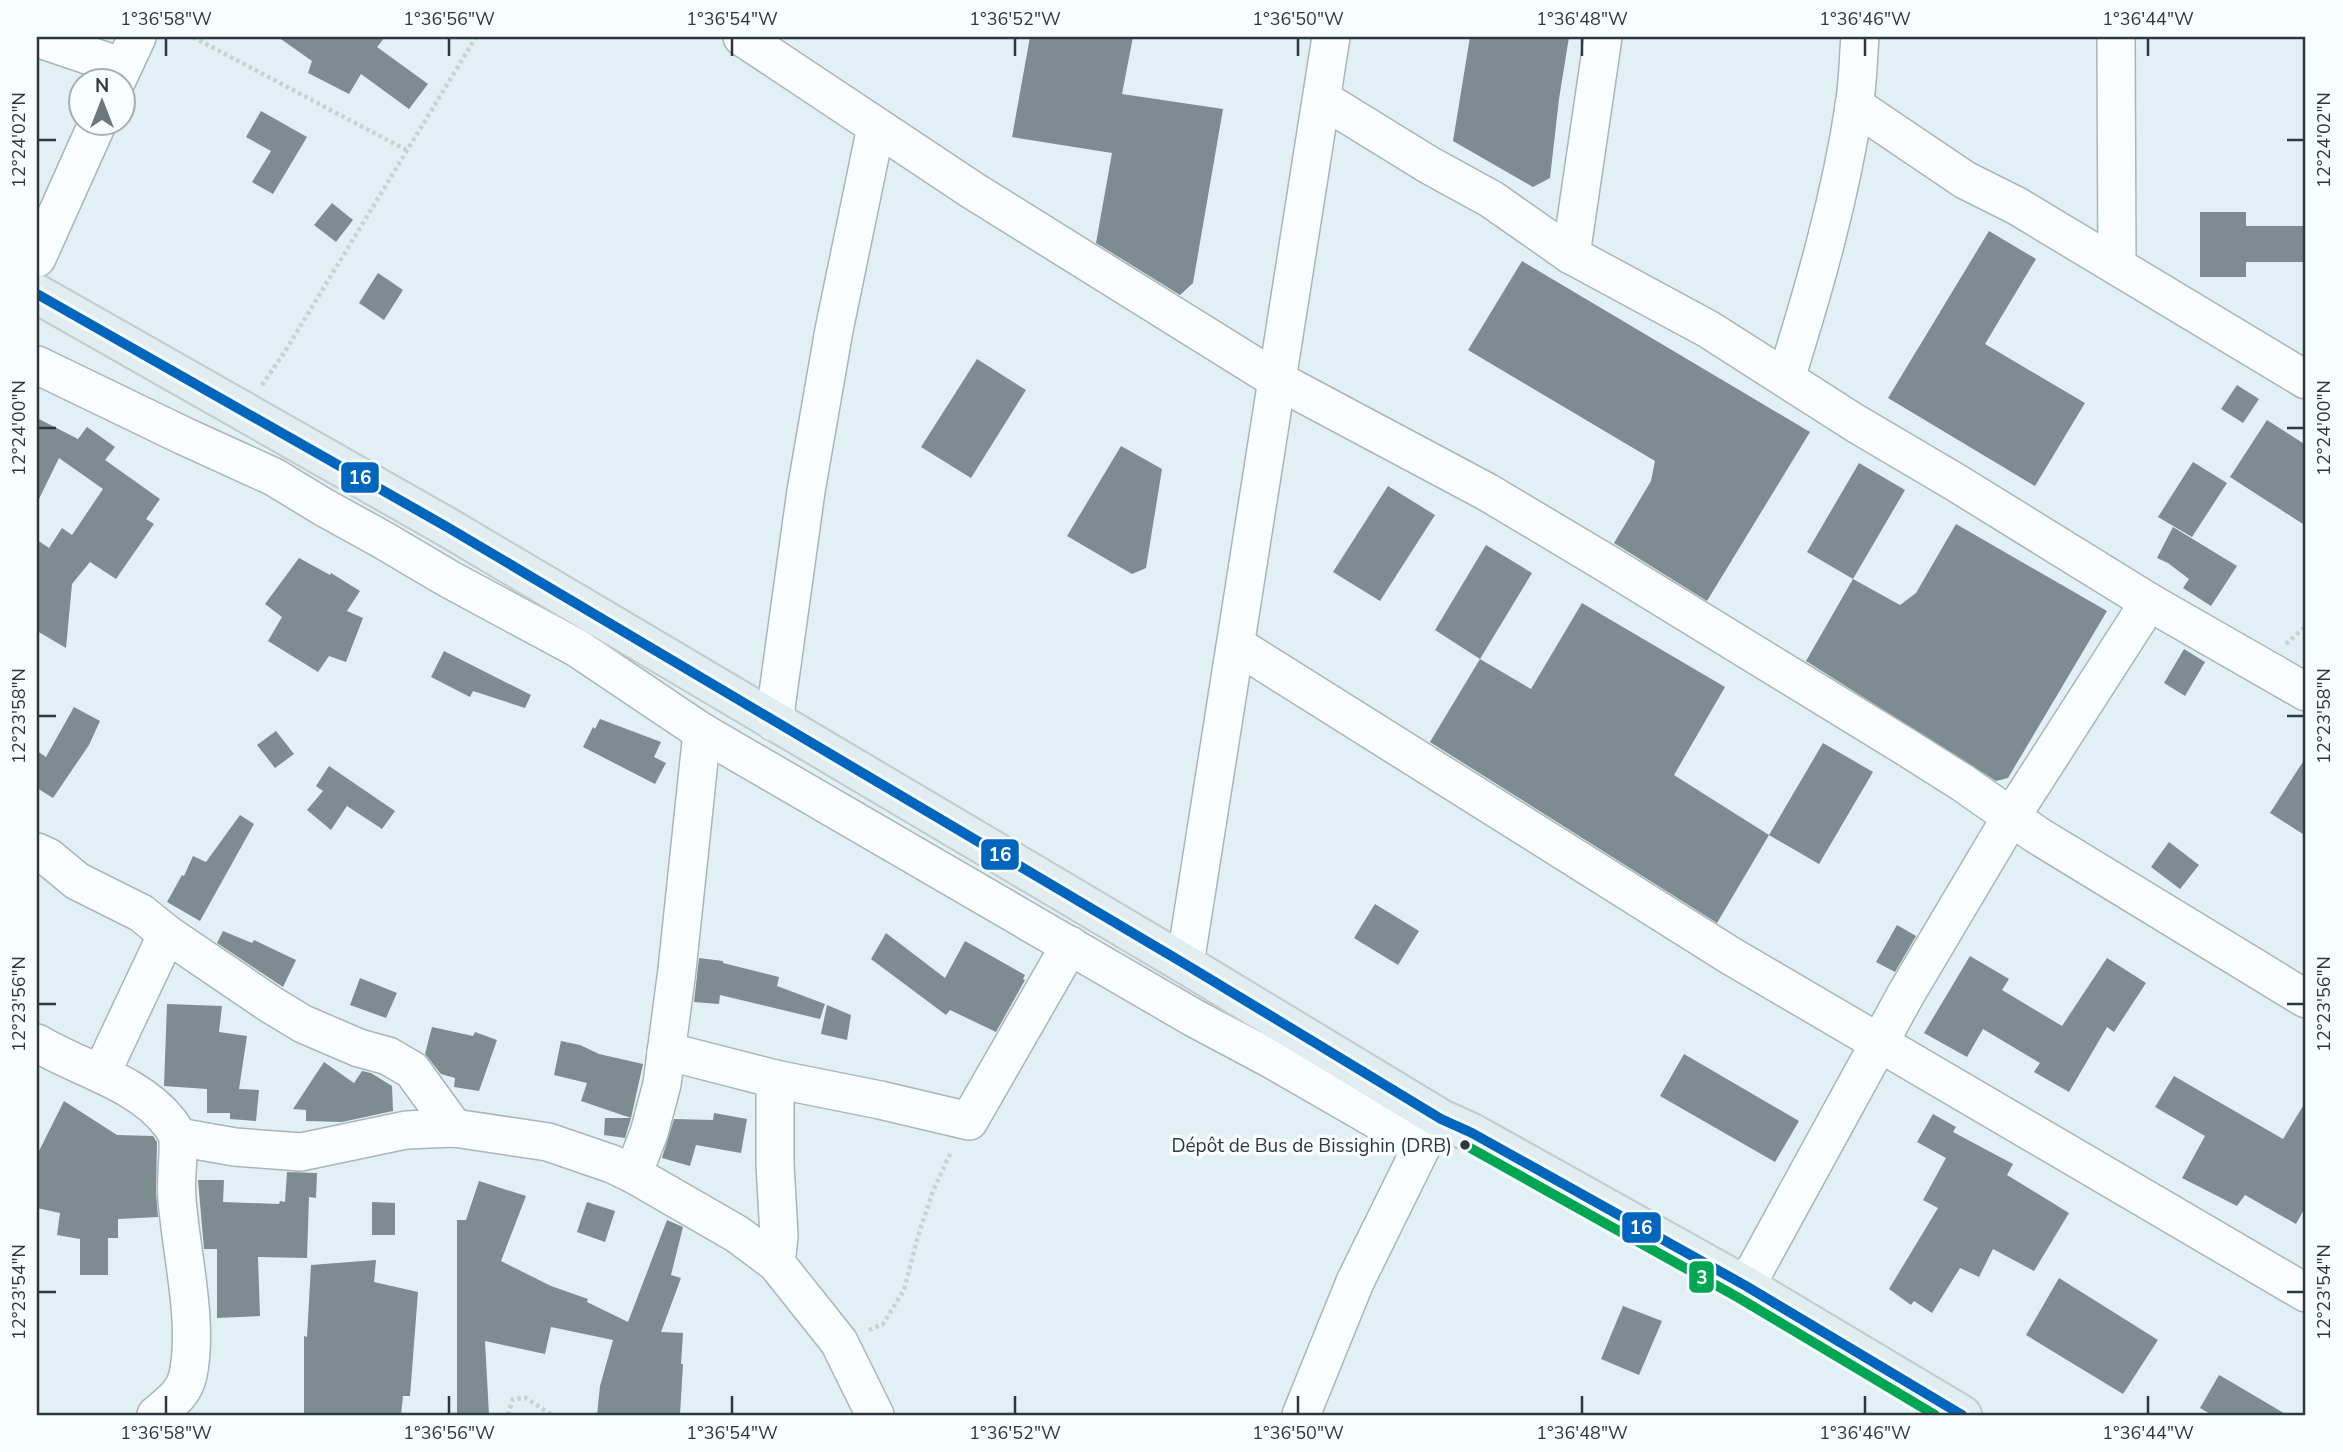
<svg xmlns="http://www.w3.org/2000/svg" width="2343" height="1452" font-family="'Nunito Sans',sans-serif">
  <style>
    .building { fill: #7c8c91 }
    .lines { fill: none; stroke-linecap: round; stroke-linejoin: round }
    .minor-casing { stroke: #aab5b9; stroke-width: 40 }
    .primary-casing { stroke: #c3cacc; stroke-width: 42 }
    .path { stroke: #cbd0d1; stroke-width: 4.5; stroke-dasharray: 3.5 3.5; stroke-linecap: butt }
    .minor { stroke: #fafdfe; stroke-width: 37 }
    .primary { stroke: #e2edf1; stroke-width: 38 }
    .bus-1-casing { stroke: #f8fdff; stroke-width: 16 }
    .bus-2-casing { stroke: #f8fdff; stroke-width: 16 }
    .bus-1 { stroke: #0065bd; stroke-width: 10 }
    .bus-2 { stroke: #00a651; stroke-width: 10 }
    .ticks { fill: none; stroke: #2e383c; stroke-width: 2.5 }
    .bus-dot { fill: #2e383c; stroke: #f8fdff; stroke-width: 2.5 }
    .labels { text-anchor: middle; stroke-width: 7; stroke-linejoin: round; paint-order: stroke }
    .bus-label { font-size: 19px; fill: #2e383c; stroke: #f8fdff; text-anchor: end }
    .line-badge { stroke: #f8fdff; stroke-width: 2.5 }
    .badge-label { font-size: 19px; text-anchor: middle; font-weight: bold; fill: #fff }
    .neatline { fill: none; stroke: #2e383c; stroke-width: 2.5 }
    .ticks-label { font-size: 18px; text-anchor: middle; fill: #2e383c }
  </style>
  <rect width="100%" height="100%" fill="#e1f0f5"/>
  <!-- building -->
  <g class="building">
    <polygon points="278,37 385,37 377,47 428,84 409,109 361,74 349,94 308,73 312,61"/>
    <polygon points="1030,37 1133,37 1122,94 1223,109 1193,283 1180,295 1096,243 1112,153 1012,137"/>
    <polygon points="1470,37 1569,37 1559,99 1550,178 1533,187 1453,141"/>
    <polygon points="261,111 307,137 273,194 252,182 271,151 246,137"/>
    <polygon points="332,203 353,220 336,242 314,225"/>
    <polygon points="2200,212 2246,212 2246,226 2305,226 2305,262 2246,262 2246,277 2200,277"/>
    <polygon points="1989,231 2036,259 1985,344 2085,403 2035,486 1888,398"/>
    <polygon points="1522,261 1810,432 1707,601 1614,543 1651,481 1655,461 1468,350"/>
    <polygon points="378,273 403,290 384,320 359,303"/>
    <polygon points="977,359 1026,390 971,478 921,447"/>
    <polygon points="2237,385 2259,399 2243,423 2221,409"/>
    <polygon points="37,418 78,439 87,427 115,447 105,460 160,499 146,519 154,524 116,579 90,562 72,584 66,648 37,631 37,540 49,548 62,528 72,535 103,489 59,458 37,503"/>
    <polygon points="2267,420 2306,445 2306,526 2230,477"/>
    <polygon points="1121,446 1162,469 1146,568 1132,574 1067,536"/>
    <polygon points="2193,462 2227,483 2192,537 2158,517"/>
    <polygon points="1859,463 1905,490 1853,579 1807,552"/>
    <polygon points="1388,486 1435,515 1380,601 1333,572"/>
    <polygon points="1956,524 2107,611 2008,778 1996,781 1806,661 1853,579 1900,605 1916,593"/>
    <polygon points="2173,527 2237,566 2211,606 2183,588 2189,579 2168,563 2157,558"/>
    <polygon points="1486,545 1532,573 1480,659 1435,630"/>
    <polygon points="299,558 330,575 331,573 360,591 347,611 363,618 346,662 329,656 318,672 268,641 282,617 265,604"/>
    <polygon points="1582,603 1725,687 1674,775 1769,835 1717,923 1430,742 1480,659 1531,689"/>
    <polygon points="2184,649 2205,662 2185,696 2164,683"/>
    <polygon points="444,651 531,695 525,708 473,691 470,697 431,677"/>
    <polygon points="74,707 100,721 89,745 53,798 37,788 37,751 46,757"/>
    <polygon points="600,719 661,742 654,757 666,763 655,784 583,747 593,727 595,729"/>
    <polygon points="276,731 294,754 275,768 257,745"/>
    <polygon points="1823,743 1873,772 1819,864 1769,835"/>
    <polygon points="2306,757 2306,836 2270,813"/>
    <polygon points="329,766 395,811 382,829 347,806 331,830 307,810 323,791 316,786"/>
    <polygon points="240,815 254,824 200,921 167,902 182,875 184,876 193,856 206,862"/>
    <polygon points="2169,842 2199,865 2180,889 2151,867"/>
    <polygon points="1375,904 1419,931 1398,965 1354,938"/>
    <polygon points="1897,925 1916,936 1895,972 1876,962"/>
    <polygon points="223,931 252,943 254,940 296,960 283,987 217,943"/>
    <polygon points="886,933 945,978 965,941 1025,975 1023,979 1025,980 996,1032 950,1010 946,1015 871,959"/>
    <polygon points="1970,956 2009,979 2002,990 2062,1026 2107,958 2146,983 2114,1032 2107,1027 2069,1092 2034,1072 2040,1063 1983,1029 1967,1057 1924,1033"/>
    <polygon points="699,958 723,961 723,963 779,977 777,986 825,1004 820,1019 720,995 719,1004 694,1002"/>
    <polygon points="360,978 397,993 386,1018 350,1005"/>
    <polygon points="167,1004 222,1006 219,1032 247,1036 239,1089 259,1090 256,1121 230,1119 230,1113 207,1113 207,1089 164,1086"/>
    <polygon points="827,1005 851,1015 847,1040 821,1034"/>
    <polygon points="432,1027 473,1036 475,1032 497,1040 479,1091 454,1087 455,1078 441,1074 425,1054"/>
    <polygon points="561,1041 580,1045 599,1054 643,1064 631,1118 581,1101 587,1083 554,1075"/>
    <polygon points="1684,1054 1799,1121 1775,1162 1660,1096"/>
    <polygon points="324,1062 354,1083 362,1071 371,1073 392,1086 393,1111 342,1122 306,1121 306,1110 293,1109"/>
    <polygon points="2174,1076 2283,1139 2306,1101 2306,1206 2296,1224 2245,1195 2237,1206 2182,1178 2205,1136 2155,1107"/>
    <polygon points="64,1101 117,1135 153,1136 157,1142 156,1192 158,1217 118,1219 118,1238 108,1238 108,1275 80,1275 80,1239 57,1235 60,1213 37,1208 37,1155"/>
    <polygon points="714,1113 747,1119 741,1153 696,1145 690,1166 662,1158 674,1119 713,1120"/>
    <polygon points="1933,1114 1956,1127 1953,1132 2013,1164 2007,1175 2069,1213 2034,1271 1993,1249 1979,1277 1960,1268 1932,1313 1914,1301 1911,1305 1889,1289 1938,1208 1923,1200 1946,1158 1917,1142"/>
    <polygon points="605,1118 631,1118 625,1138 604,1135"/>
    <polygon points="287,1172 317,1173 316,1198 309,1197 307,1258 258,1257 260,1316 217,1318 217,1249 204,1249 198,1180 224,1180 223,1202 279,1204 280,1201 285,1202"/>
    <polygon points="479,1181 526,1196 501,1261 551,1286 588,1299 587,1302 628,1322 667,1220 683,1227 671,1275 681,1278 661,1332 683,1333 681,1364 683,1364 680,1415 597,1415 600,1386 613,1340 551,1327 545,1354 485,1341 489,1415 457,1415 457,1220 466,1220"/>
    <polygon points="372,1202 395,1203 395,1235 372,1235"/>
    <polygon points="587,1202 615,1211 605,1242 577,1232"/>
    <polygon points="376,1260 374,1282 418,1292 410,1396 403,1396 401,1415 304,1415 304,1336 307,1337 311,1265"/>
    <polygon points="2059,1278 2158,1340 2123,1394 2026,1335"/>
    <polygon points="1623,1306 1662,1321 1639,1375 1601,1359"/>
    <polygon points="2219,1375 2233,1383 2287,1415 2212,1415 2200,1408"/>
  </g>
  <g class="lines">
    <defs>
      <g id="minor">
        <polyline points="742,37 972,190 1277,380 1487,492 1606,563 1906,747 1963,783 2037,835 2306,999"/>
        <polyline points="2116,37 2117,266"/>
        <polyline points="37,38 123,67"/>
        <polyline points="117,80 137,37"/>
        <polyline points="1322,99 1429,165 1491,199 1571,255 1708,329 1855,423 1955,482 2149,602 2306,692"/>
        <polyline points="1854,105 1965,180 2017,206 2306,380"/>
        <polyline points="1571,255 1603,37"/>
        <polyline points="37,258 98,122"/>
        <polyline points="37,365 184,436 274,477 325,508 383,540 449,579 577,648 702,732 1194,1018 1271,1059 1422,1146"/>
        <path d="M1786,378C1814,289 1840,199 1854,107C1858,84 1858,60 1860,37"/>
        <polyline points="1236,645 1731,956 2306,1293"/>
        <polyline points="774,722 806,491 834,330 876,127"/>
        <polyline points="37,852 48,857 77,881 141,913 167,934 270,1004 303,1024 359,1048 388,1056 412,1070 454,1128"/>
        <polyline points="1185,964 1331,37"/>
        <path d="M37,1043C78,1068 138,1082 169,1122C173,1127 178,1134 178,1140C179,1160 175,1180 177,1199C181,1253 199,1322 188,1375C184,1394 170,1403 156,1415"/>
        <polyline points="666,1051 775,1079 880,1100 969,1121 1070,945"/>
        <polyline points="101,1074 167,934"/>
        <polyline points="775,1079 775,1164 779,1236 776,1263"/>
        <polyline points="178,1137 235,1147 301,1152 406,1130 454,1128 548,1142 612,1164 633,1174 737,1234 776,1263 839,1342 875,1415"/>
        <polyline points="633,1174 649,1133 662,1084 677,970 702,732"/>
        <polyline points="1746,1286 1906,994 2011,817 2149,602"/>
        <polyline points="1301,1415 1355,1282 1422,1146 1436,1125"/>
      </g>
      <polyline id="primary" points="37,294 447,527 1185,964 1441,1119 1472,1133 1746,1286 1962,1415"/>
    </defs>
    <!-- minor casing -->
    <use href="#minor" class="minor-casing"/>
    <!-- primary casing -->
    <use href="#primary" class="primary-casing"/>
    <!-- path -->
    <g class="path">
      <polyline points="193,37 408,151"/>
      <polyline points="262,385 284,353 476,37"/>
      <polyline points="2286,644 2306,626"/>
      <polyline points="869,1330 883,1324 904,1290 918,1236 933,1191 951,1152"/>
      <polyline points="508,1415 513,1399 526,1398 552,1415"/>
    </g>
    <!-- minor -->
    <use href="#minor" class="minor"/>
    <!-- primary -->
    <use href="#primary" class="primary"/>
    <defs>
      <polyline id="bus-1" points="37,294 447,527 1185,964 1441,1119 1472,1133 1746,1286 1962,1415"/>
      <polyline id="bus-2" points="1465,1145 1739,1298 1935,1415"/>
    </defs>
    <!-- bus-1 casing -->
    <use href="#bus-1" class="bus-1-casing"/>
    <!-- bus-2 casing -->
    <use href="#bus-2" class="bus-2-casing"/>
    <!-- bus-1 -->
    <use href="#bus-1" class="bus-1"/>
    <!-- bus-2 -->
    <use href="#bus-2" class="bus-2"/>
  </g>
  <!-- ticks -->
  <path class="ticks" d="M166,38V56M449,38V56M732,38V56M1015,38V56M1298,38V56M1582,38V56M1865,38V56M2148,38V56M38,140H56M2287,140H2304M38,428H56M2287,428H2304M38,716H56M2287,716H2304M38,1004H56M2287,1004H2304M38,1292H56M2287,1292H2304M166,1396V1414M449,1396V1414M732,1396V1414M1015,1396V1414M1298,1396V1414M1582,1396V1414M1865,1396V1414M2148,1396V1414"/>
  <!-- markers -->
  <circle class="bus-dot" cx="1465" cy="1145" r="6"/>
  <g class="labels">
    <!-- bus labels -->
    <g class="bus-label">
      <text x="1452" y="1152">Dépôt de Bus de Bissighin (DRB)</text>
    </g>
  </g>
  <g class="line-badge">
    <rect x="340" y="461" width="40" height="33" rx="7" fill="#0065bd"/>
    <rect x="980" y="838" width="40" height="33" rx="7" fill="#0065bd"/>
    <rect x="1621" y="1211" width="41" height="33" rx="7" fill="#0065bd"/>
    <rect x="1688" y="1260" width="27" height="34" rx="7" fill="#00a651"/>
  </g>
  <g class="badge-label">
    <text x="360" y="484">16</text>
    <text x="1000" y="861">16</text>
    <text x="1641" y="1234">16</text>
    <text x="1702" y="1284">3</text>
  </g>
  <!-- border -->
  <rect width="2343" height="1452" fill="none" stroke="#f8fdff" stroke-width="77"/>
  <!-- north arrow -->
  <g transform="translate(102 102)"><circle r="33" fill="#f8fdff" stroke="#a7aeb1" stroke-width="2"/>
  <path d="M0-5L12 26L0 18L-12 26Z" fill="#6d787d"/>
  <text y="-10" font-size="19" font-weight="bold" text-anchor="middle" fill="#2e383c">N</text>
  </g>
  <rect x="38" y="38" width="2266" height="1376" class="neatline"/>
  <g class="ticks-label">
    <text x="166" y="25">1°36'58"W</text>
    <text x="449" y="25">1°36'56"W</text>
    <text x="732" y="25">1°36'54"W</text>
    <text x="1015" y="25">1°36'52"W</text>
    <text x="1298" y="25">1°36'50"W</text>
    <text x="1582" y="25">1°36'48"W</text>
    <text x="1865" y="25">1°36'46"W</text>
    <text x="2148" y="25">1°36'44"W</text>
    <text transform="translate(19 140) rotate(-90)" y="6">12°24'02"N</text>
    <text transform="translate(2324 140) rotate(-90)" y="6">12°24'02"N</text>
    <text transform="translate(19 428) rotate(-90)" y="6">12°24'00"N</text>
    <text transform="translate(2324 428) rotate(-90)" y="6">12°24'00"N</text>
    <text transform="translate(19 716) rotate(-90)" y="6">12°23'58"N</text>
    <text transform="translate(2324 716) rotate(-90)" y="6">12°23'58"N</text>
    <text transform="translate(19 1004) rotate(-90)" y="6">12°23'56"N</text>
    <text transform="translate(2324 1004) rotate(-90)" y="6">12°23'56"N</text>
    <text transform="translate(19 1292) rotate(-90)" y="6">12°23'54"N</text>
    <text transform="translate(2324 1292) rotate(-90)" y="6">12°23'54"N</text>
    <text x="166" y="1439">1°36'58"W</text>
    <text x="449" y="1439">1°36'56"W</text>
    <text x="732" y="1439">1°36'54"W</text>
    <text x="1015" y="1439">1°36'52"W</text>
    <text x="1298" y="1439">1°36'50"W</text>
    <text x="1582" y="1439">1°36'48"W</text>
    <text x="1865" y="1439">1°36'46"W</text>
    <text x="2148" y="1439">1°36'44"W</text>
  </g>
</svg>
